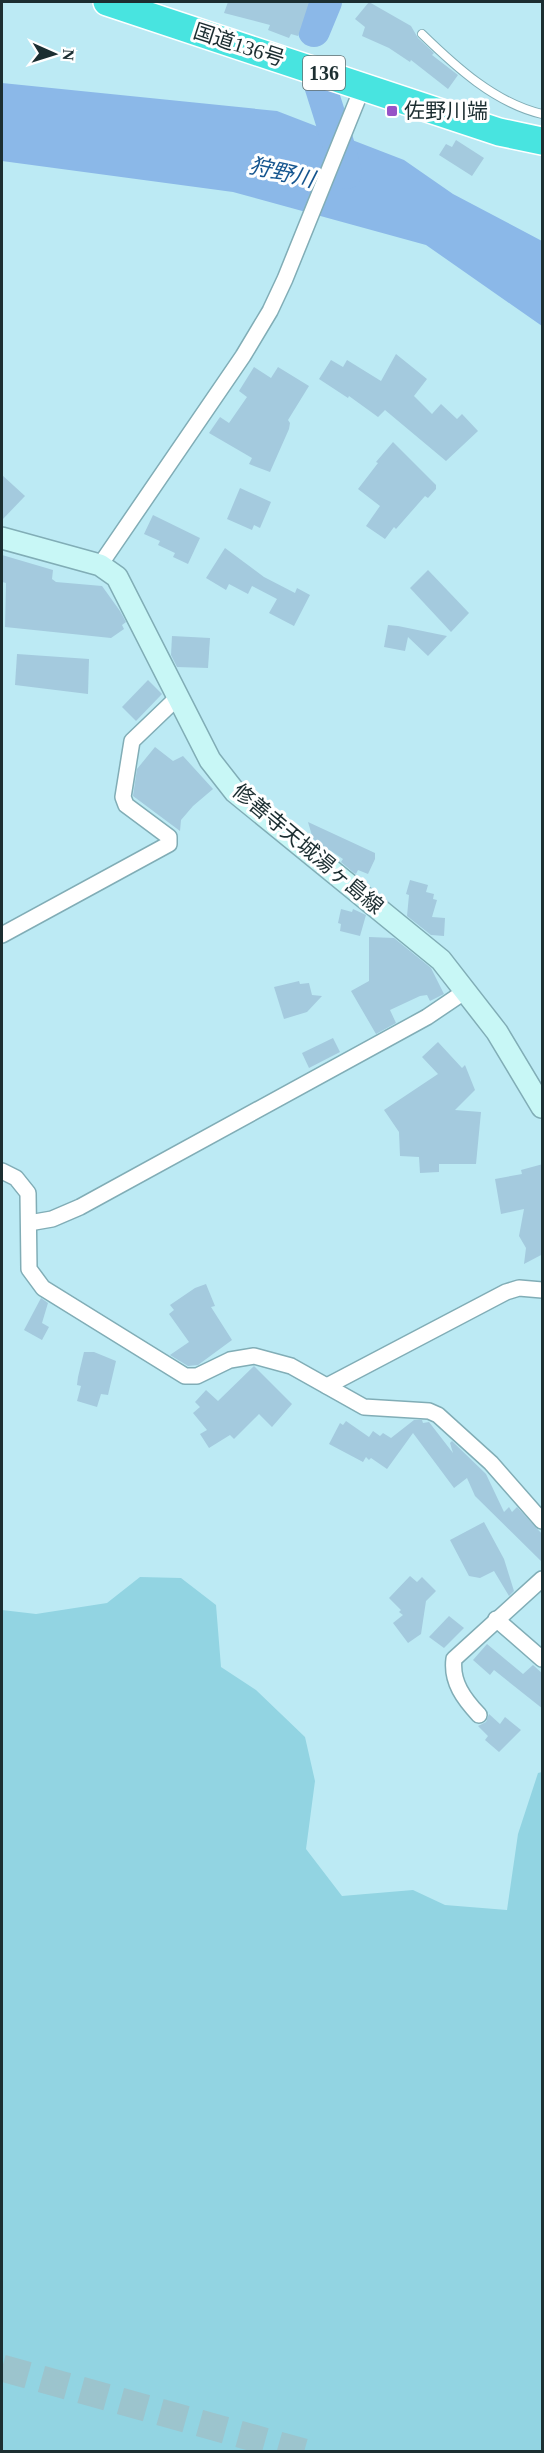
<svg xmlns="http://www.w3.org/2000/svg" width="544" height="2453" font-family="'Times New Roman','Noto Sans JP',serif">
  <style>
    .green { fill: #92d4e2 }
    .water { fill: #8bb8e8 }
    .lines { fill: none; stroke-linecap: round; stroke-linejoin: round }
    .river { stroke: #8bb8e8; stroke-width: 32 }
    .building { fill: #a4cade }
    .highway-tunnel { stroke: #9cc4cd; stroke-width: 27; stroke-dasharray: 27 14; stroke-linecap: butt }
    .lane-casing { stroke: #81adb6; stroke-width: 10 }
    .street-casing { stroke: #81adb6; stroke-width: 18 }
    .secondary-casing { stroke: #81adb6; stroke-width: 24 }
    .highway-casing { stroke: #fff; stroke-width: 30 }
    .lane { stroke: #fff; stroke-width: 8 }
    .street { stroke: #fff; stroke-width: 15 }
    .secondary { stroke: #c8f7f6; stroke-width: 21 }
    .highway { stroke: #48e4e0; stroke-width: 27 }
    .poi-dot { fill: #9753c7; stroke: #fff; stroke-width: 2 }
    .labels { text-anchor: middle; stroke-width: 6; stroke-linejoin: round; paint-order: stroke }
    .shield { fill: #fff; stroke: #606d6f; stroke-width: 1.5 }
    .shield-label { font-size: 20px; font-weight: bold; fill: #1c2e31 }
    .street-label { font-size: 21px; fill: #1c2e31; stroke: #fff }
    .poi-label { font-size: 21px; fill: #1c2e31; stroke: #fff; text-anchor: start }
    .water-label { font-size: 22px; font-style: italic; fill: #15558f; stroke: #fff }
  </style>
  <rect width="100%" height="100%" fill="#bceaf4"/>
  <!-- green -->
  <polygon class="green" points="140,1577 181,1578 216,1605 221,1667 256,1690 305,1737 315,1781 306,1849 342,1896 413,1890 445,1905 507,1910 518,1834 538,1773 542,1772 542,2451 2,2451 2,1610 36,1614 107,1603"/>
  <!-- water -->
  <polygon class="water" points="2,83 277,111 404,160 453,194 542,241 542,326 426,245 233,192 2,161"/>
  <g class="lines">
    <!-- river -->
    <g class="river">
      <polyline points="314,31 326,2"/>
      <path d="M317,75C327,108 338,139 346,173"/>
    </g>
  </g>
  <!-- building -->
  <g class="building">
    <polygon points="228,2 309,2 298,36 291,34 289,38 268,30 270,25 224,13"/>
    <polygon points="369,2 411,26 418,38 434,53 432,55 458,75 448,89 411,60 410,62 389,48 362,36 365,27 355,19"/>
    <polygon points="456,140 484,158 472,176 439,155 446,144 452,147"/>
    <polygon points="396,354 427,379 414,396 432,414 441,404 457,419 462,414 478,431 446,461 385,410 378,417 349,396 348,398 319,379 331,360 343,367 347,360 381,381"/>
    <polygon points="254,367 271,378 278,367 309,386 288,420 290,423 289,429 270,472 249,464 252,458 209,433 220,417 229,423 247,397 239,391"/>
    <polygon points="393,442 436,485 436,489 428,498 425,496 396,529 394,527 385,539 366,526 380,506 358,489 378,463 376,462"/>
    <polygon points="2,475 25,496 2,520"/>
    <polygon points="240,488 271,502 260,528 254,525 252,530 227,519"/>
    <polygon points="153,515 200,538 188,564 173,557 175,553 158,545 160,541 144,534"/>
    <polygon points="225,548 264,577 295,593 297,588 310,595 294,626 269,613 277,599 252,586 248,594 229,584 226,590 206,578"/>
    <polygon points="2,555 53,570 52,579 56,582 102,586 120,611 126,622 122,625 124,629 111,638 5,627 6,583 2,582"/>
    <polygon points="428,570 469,613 451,632 410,588"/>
    <polygon points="388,625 398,626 447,636 428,656 408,637 405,651 384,647"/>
    <polygon points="172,636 210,638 208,668 177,667 171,655"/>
    <polygon points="17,654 89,659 88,694 15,685"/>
    <polygon points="148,680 162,694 136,721 122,707"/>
    <polygon points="155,747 173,761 183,756 213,789 193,806 181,820 180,831 133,796 137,769"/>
    <polygon points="308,822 375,853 375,859 368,874 358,870 356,874 354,873 341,862 343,859 313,839"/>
    <polygon points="410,880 428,885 426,892 434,894 433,899 437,900 432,917 445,918 444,936 431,935 407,916 409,895 406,894"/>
    <polygon points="341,909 352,912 353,909 366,915 360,936 340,931 341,924 338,923"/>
    <polygon points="369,937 394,938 431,968 444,994 430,1001 427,995 420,996 390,1010 396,1023 376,1034 351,991 369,981"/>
    <polygon points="299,981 300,984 309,983 312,995 322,996 307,1012 284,1019 274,987"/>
    <polygon points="333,1038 340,1052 309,1068 302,1053"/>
    <polygon points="438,1042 462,1068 465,1065 475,1090 455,1110 481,1112 476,1164 439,1164 439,1172 420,1173 419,1157 400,1156 399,1132 384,1110 438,1074 422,1057"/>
    <polygon points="543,1164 543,1254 524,1264 526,1248 519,1236 524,1209 501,1214 495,1179 522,1174 521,1170"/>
    <polygon points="206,1284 215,1306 211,1307 232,1340 198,1365 188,1366 170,1355 189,1342 169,1314 174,1310 170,1305 195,1288"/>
    <polygon points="41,1298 48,1303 42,1323 49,1327 42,1340 24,1330"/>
    <polygon points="84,1352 94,1352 116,1361 108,1395 101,1394 97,1407 77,1401 81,1386 77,1385 78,1377"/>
    <polygon points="254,1366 292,1404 272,1427 259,1414 234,1439 230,1435 209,1448 200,1434 207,1430 193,1413 200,1407 195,1402 206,1390 218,1401"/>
    <polygon points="414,1420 422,1420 423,1423 429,1422 453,1453 450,1443 452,1441 486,1474 504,1512 509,1507 512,1512 517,1507 543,1535 543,1563 475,1496 467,1478 454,1488 413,1433 387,1469 371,1458 369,1460 366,1457 363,1462 329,1444 340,1423 343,1425 346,1421 369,1437 373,1431 380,1436 383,1433 391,1438"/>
    <polygon points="484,1522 504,1559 514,1591 509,1596 494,1571 480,1578 469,1576 450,1540"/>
    <polygon points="410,1576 417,1582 422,1577 436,1591 426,1601 421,1634 408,1643 393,1623 403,1615 399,1612 401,1610 389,1598"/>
    <polygon points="449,1616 464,1628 444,1648 429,1637"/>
    <polygon points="487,1644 523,1674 533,1665 543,1674 543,1709 494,1670 490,1675 473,1660"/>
    <polygon points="489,1714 500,1724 505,1717 521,1730 499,1752 485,1740 488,1736 478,1726 486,1722"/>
  </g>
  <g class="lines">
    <!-- highway-tunnel -->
    <polyline class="highway-tunnel" points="2,2368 304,2452"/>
    <defs>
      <path id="lane" d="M422,34C456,67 495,103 542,114"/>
      <g id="street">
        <polyline points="100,565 243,356 270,311 285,279 363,86"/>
        <polyline points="2,935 169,844 169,837 126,805 123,797 132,741 179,696"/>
        <polyline points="2,1171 16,1178 28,1193 29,1269 43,1288 185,1376 197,1376 230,1360 254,1356 291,1366 364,1407 429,1411 438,1415 491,1463 542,1521"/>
        <polyline points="29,1223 52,1219 80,1207 427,1017 467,990"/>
        <polyline points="327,1386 506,1292 519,1288 542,1290"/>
        <polyline points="496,1619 542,1659"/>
        <path d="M479,1715C464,1699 451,1682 454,1659L542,1579"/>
      </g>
      <polyline id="secondary" points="2,538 100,565 117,577 210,760 235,792 441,960 497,1032 542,1107"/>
      <polyline id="highway" points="107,2 499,132 542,141"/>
    </defs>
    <!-- lane casing -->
    <use href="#lane" class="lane-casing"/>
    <!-- street casing -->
    <use href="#street" class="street-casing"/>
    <!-- secondary casing -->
    <use href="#secondary" class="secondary-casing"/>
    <!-- highway casing -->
    <use href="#highway" class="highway-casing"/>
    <!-- lane -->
    <use href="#lane" class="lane"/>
    <!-- street -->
    <use href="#street" class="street"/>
    <!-- secondary -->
    <use href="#secondary" class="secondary"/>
    <!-- highway -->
    <use href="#highway" class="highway"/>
  </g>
  <!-- markers -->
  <rect class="poi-dot" x="386" y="105" width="12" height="12" rx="3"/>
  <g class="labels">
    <!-- shield labels -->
    <rect class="shield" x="303" y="56" width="42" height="34" rx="4.5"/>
    <g class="shield-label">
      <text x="324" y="80">136</text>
    </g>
    <!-- street labels -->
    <g class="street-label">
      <text transform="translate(239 45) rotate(18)" y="7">国道136号</text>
      <text transform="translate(308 849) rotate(40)" y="7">修善寺天城湯ヶ島線</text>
    </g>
    <!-- poi labels -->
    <g class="poi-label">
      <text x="404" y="118">佐野川端</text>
    </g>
    <!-- water labels -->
    <g class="water-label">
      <text transform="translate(282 172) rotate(13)" y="8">狩野川</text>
    </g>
  </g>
  <!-- border -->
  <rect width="544" height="2453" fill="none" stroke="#1c2e31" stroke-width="6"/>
  <!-- north arrow -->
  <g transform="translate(54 54) rotate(93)" stroke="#ffffff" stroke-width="4.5" paint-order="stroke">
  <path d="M0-4.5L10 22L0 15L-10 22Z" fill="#1c2e31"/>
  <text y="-9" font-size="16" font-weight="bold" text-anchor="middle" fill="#1c2e31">N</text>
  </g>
</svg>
